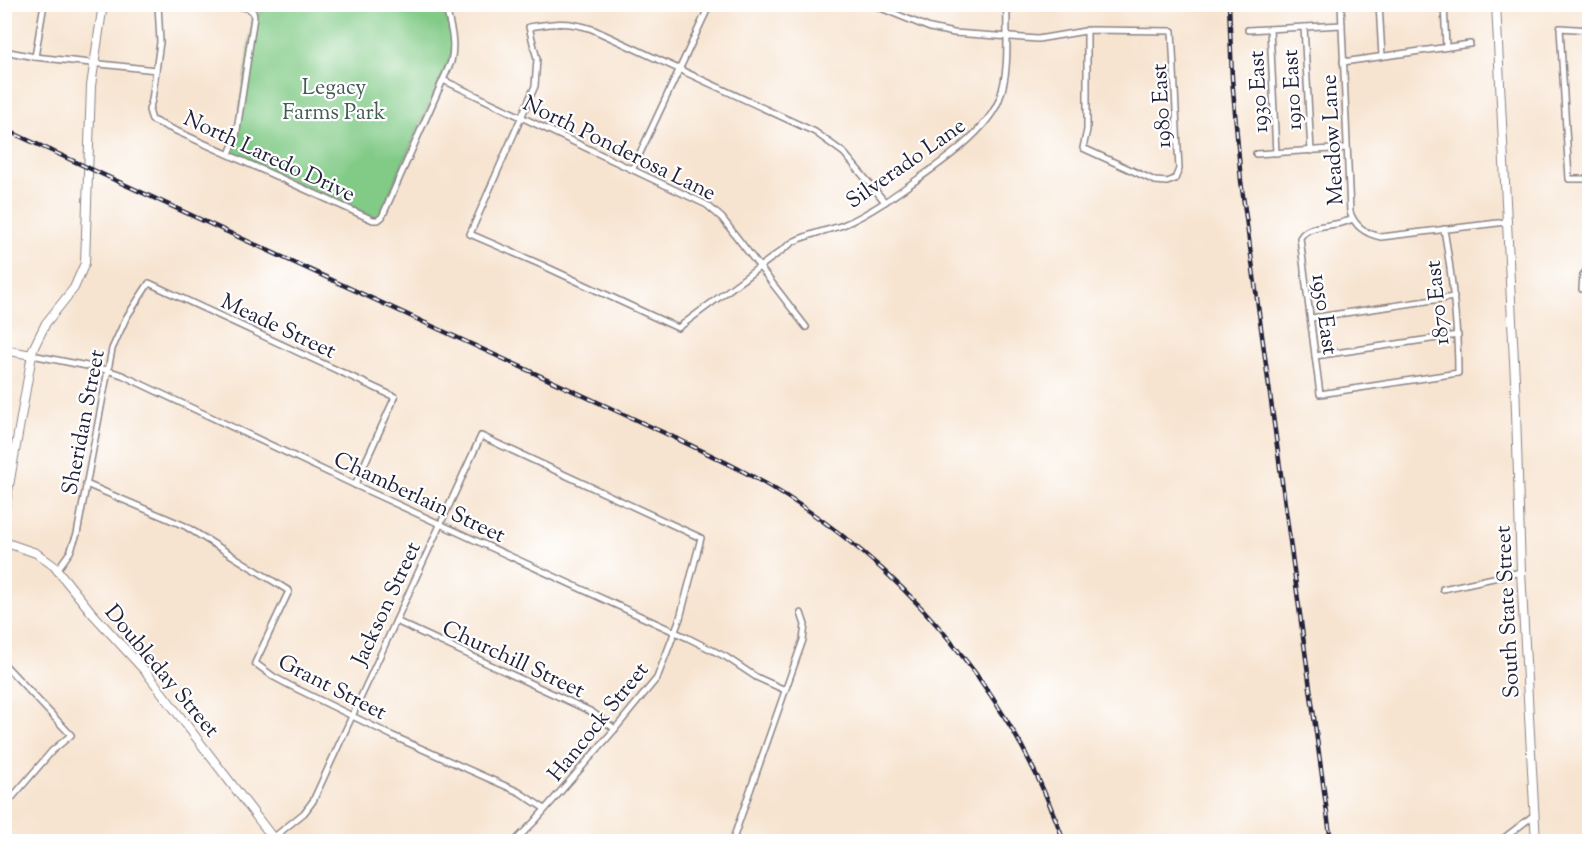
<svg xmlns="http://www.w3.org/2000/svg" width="1594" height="846" font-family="'Sorts Mill Goudy',serif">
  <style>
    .green { fill: #82cb87; stroke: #527661; stroke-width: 1.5 }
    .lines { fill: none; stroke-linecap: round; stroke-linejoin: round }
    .street-casing { stroke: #8c8386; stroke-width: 8 }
    .secondary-casing { stroke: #8c8386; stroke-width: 10 }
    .street { stroke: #fff; stroke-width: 5 }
    .secondary { stroke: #fff; stroke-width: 8 }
    .rail-casing { stroke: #22223b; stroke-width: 4.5 }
    .rail { stroke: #fff; stroke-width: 2; stroke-dasharray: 7; stroke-linecap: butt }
    .labels { text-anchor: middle; stroke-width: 4.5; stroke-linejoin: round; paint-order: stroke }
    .park-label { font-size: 22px; fill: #445d56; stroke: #fff }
    .street-label { font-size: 22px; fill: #22223b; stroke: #fff }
  </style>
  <rect width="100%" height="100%" fill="#fff"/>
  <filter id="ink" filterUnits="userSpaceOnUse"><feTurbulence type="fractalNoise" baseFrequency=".0167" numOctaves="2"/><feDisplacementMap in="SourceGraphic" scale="12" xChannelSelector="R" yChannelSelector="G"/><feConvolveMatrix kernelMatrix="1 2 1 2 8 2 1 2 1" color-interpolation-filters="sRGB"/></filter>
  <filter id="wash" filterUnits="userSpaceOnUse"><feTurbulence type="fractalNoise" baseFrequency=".008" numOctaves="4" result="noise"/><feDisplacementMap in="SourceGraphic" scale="24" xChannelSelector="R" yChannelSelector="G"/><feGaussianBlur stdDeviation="1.35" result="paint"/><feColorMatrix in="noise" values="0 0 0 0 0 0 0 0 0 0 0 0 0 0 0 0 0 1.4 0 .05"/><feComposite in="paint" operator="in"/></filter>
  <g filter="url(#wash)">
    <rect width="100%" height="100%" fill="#f7e4d0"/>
    <!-- green -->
    <polygon class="green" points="266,5 445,5 454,49 378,220 229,154 236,137 254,17 265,9"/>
  </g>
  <g filter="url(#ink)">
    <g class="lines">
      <defs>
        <g id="street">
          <path d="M158,4L160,42L152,100L149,110L152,120L373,220H378L382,217L451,62C456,41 450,25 445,4"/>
          <polyline points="228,4 248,8 253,12 254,17 236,137 229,154"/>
          <polyline points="871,4 930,28 954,33 1038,39 1091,30 1172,31 1179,169 1175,179 1167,182 1155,181 1083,148 1087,130 1087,30"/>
          <path d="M1341,4L1350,212C1355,227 1366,234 1381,237L1506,222"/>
          <polyline points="1379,4 1382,56"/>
          <polyline points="1444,4 1446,47"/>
          <polyline points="1304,27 1311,151"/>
          <polyline points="1270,29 1276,153"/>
          <polyline points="1248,30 1342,25"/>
          <polyline points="1590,30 1560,28 1569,179 1590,179"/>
          <polyline points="4,51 35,57 156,70"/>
          <polyline points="35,57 44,4"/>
          <polyline points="1343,62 1470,44"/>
          <polyline points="443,80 707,205 722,218 806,327"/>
          <polyline points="1256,154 1347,148"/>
          <polyline points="633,168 710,4"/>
          <path d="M885,202L844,153L815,132L592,29C568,21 554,23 529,27L537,59L535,86L470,234L542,265L678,328L793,242C809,234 826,231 843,225C858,219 871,211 885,202C918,178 988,136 1000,97C1010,69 1006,34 1007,4"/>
          <path d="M1352,219C1337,228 1309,222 1300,238L1320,394L1458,373C1458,324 1452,277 1444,229"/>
          <polyline points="1582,289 1583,275 1590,266"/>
          <polyline points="1311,318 1454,297"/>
          <polyline points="32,355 107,370 122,375 355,485 688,638 726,657 756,677 785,690"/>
          <polyline points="1315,356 1458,335"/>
          <polyline points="86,484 185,526 289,591 255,663 274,677 289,685 393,736 519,792 545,809"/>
          <polyline points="57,570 70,552 77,534 112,349 126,318 149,283 395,397 355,485"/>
          <polyline points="1443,589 1521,572"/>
          <polyline points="396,621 592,712 615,729"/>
          <polyline points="4,664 71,735 52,751 4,807"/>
          <polyline points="273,838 304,813 313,801 481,436 701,538 680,618 657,678 615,729 534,822 514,842"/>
          <polyline points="732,842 803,640 805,625 801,613"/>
          <polyline points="1499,842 1534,815"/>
        </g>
        <g id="secondary">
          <polyline points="1496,4 1515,380 1521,572 1536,842"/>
          <polyline points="4,350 32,355"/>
          <polyline points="4,514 33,349 46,323 74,288 85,263 91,86 103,4"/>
          <polyline points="4,542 36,553 54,566 92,613 146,672 276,842"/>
        </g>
      </defs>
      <!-- street casing -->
      <use href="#street" class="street-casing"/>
      <!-- secondary casing -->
      <use href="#secondary" class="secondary-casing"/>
      <!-- street -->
      <use href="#street" class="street"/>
      <!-- secondary -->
      <use href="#secondary" class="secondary"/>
      <defs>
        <g id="rail">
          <polyline points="1229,4 1232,78 1241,181 1331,842"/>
          <path d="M4,129L671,436C713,456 756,476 795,502C918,582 1016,703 1064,842"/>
        </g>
      </defs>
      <!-- rail casing -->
      <use href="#rail" class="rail-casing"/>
      <!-- rail -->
      <use href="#rail" class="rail"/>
    </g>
  </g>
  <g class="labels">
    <!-- park labels -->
    <g class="park-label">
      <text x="334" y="94">Legacy<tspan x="334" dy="25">Farms Park</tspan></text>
    </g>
    <!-- street labels -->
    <g class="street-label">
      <text transform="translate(1291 90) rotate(-93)" y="8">1910 East</text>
      <text transform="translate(1257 92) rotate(-93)" y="8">1930 East</text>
      <text transform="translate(1160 106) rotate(-93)" y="8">1980 East</text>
      <text transform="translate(1331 140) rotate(-93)" y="8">Meadow Lane</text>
      <text transform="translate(620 147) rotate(26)" y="8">North Ponderosa Lane</text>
      <text transform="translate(270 155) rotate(25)" y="8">North Laredo Drive</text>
      <text transform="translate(905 162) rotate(-35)" y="8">Silverado Lane</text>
      <text transform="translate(1436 303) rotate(-96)" y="8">1870 East</text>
      <text transform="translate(1326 314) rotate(82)" y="8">1950 East</text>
      <text transform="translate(279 325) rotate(25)" y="8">Meade Street</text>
      <text transform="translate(82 422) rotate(-79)" y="8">Sheridan Street</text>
      <text transform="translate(420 496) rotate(25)" y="8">Chamberlain Street</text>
      <text transform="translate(385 603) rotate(-65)" y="8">Jackson Street</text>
      <text transform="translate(1506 612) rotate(-93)" y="8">South State Street</text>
      <text transform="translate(514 658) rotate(25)" y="8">Churchill Street</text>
      <text transform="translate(163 670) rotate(50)" y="8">Doubleday Street</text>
      <text transform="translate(333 686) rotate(27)" y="8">Grant Street</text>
      <text transform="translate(597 721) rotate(-51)" y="8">Hancock Street</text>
    </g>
  </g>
  <!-- margin -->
  <rect width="1594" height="846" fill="none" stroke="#fff" stroke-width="24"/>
</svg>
